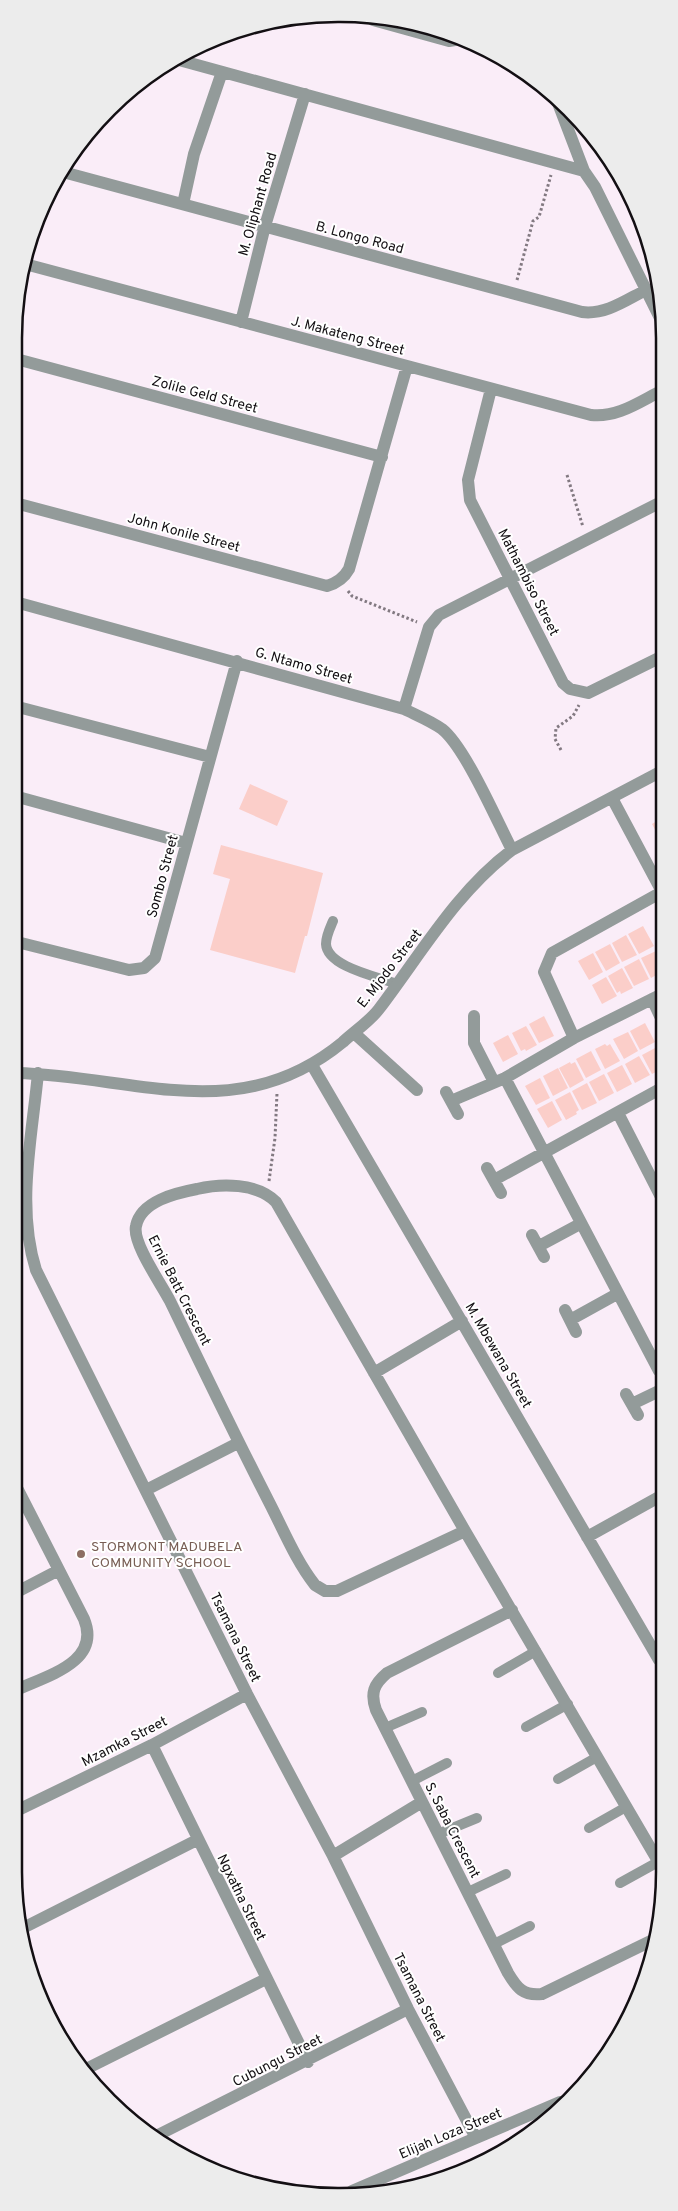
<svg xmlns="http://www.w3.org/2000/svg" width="678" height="2211" viewBox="0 0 678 2211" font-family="Overpass,sans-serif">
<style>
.building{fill:#fbcec9}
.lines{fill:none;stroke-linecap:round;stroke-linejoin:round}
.path{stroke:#827981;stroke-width:3;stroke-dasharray:2.5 2.5;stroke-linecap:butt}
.lane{stroke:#939b9a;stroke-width:10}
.street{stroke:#939b9a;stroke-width:12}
.education-dot{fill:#8d6e63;stroke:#fff;stroke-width:2}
.labels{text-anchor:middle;stroke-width:4;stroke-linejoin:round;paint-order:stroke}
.street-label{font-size:14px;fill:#130f13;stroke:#fff}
.education-label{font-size:14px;fill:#785e54;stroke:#fff;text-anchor:start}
.rim{fill:none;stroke:#130f13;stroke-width:2.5}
</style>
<rect width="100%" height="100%" fill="#faedf8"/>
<path class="building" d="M250 784 288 801 277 826 239 809Z
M660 819V839L652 824Z
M221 845 323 873 307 936H305L295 973 210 950 230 879 213 874Z
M643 926 654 946 639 954 628 934Z
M626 935 637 955 622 962 612 943Z
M610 944 620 963 606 971 595 952Z
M656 951 660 958V973L651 978 641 958Z
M593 953 603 972 589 980 578 961Z
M639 959 649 979 634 986 624 967Z
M622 968 633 988 621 994 620 991 617 993 608 976Z
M606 977 617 996 602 1004 592 985Z
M544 1016 554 1036 539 1043 529 1024Z
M645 1023 655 1042 640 1050 630 1031Z
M526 1026 537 1045 526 1051 525 1049 521 1051 512 1033Z
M628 1032 638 1051 624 1059 613 1039Z
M508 1035 518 1054 503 1062 493 1043Z
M605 1044 607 1046 610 1044 620 1061 605 1069 595 1049Z
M657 1047 660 1052V1070L652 1074 642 1055Z
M591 1051 601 1070 586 1078 576 1059Z
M639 1056 650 1075 635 1083 625 1064Z
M570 1062 571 1064 575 1062 584 1080 570 1088 559 1068Z
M622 1065 632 1084 617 1092 607 1073Z
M558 1068 568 1088 553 1096 543 1076Z
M604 1074 614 1093 599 1101 589 1082Z
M540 1078 550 1098 536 1105 525 1086Z
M587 1083 597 1103 582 1110 572 1091Z
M570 1092 579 1110 576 1112 577 1114 566 1120 555 1100Z
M552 1101 562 1120 548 1128 537 1109Z"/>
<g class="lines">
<path class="path" d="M517 280 533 221 539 217 551 175
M567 475 583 527
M348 591 352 596 417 622
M561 750 555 739 556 728 573 716 579 705
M269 1181 275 1138 277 1093"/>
<path class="lane" d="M333 921C330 928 326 936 326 944 327 967 379 977 397 984
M498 1673 536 1651
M526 1727 568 1704
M385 1728 422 1712
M558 1779 597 1757
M412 1781 447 1763
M589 1828 626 1807
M438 1834 477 1818
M620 1883 658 1862
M468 1892 506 1874
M494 1944 530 1926"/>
<path class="street" d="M373 20 449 41 455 40
M179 60 584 171
M558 103 584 171 595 187 661 320
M63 172 582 312C606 315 626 300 646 290
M183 204 194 154 222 72
M25 264 591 415C617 418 639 402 661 391
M241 322 265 226 305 94
M20 360 382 457
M491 389 468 480 470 500 563 683 570 689 588 693 661 657
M19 504 327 586C337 583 344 578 349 569L407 366
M19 603 404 709C416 715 431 721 442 729 465 747 497 821 512 850
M18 707 210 757
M404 709 429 627 439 615 661 502
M18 797 186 843
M612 798 660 888
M17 942 129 970 144 968 155 958 237 661
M652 999 660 1016
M474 1016V1043L494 1082
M354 1033 417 1090
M574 1038 544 972 552 953 660 893
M312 1065 659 1660
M17 1073C135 1076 239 1128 343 1042 355 1031 370 1021 379 1009 421 954 456 892 512 850L660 772
M38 1073C32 1138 16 1207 36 1270L247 1694 333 1856 408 2009 476 2138
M505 1078 659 1371
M446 1092 458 1114
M451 1101 505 1078 574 1038 660 995
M618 1113 660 1195
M487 1168 501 1193
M494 1180 660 1089
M532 1235 544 1257
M539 1246 580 1224
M565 1310 576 1332
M570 1320 617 1294
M374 1373 462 1321
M626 1394 638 1415
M632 1404 659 1391
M146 1490 238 1443
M465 1531 337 1591H325L315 1585C296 1561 283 1529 269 1502 235 1436 203 1369 170 1301 162 1285 132 1243 136 1226 141 1201 176 1193 197 1189 222 1183 257 1183 276 1202L465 1531 658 1861
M587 1537 659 1497
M15 1593 59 1570
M512 1610 387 1673C374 1684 370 1693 376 1710L508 1973C517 1988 523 1996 542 1994L657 1938
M14 1691C45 1676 102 1663 84 1619L15 1484
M152 1745 308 2062
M14 1812 152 1745 247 1694
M333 1856 422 1802
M25 1927 197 1840
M84 2070 266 1979
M158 2135 408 2009
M352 2191 560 2102"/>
</g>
<circle class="education-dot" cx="81" cy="1554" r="5"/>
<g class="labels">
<g class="street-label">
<text transform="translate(257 204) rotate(-74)" y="5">M. Oliphant Road</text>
<text transform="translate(360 237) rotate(15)" y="5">B. Longo Road</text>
<text transform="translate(348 335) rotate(15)" y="5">J. Makateng Street</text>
<text transform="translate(205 394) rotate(15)" y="5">Zolile Geld Street</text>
<text transform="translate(184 532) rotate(15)" y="5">John Konile Street</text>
<text transform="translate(529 582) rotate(63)" y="5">Mathambiso Street</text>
<text transform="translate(304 665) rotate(16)" y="5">G. Ntamo Street</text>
<text transform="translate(162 876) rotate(-75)" y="5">Sombo Street</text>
<text transform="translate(389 968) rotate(-52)" y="5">E. Mjodo Street</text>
<text transform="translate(180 1290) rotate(63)" y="5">Ernie Batt Crescent</text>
<text transform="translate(499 1355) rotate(60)" y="5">M. Mbewana Street</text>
<text transform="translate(236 1637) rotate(64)" y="5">Tsamana Street</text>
<text transform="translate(124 1741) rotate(-27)" y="5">Mzamka Street</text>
<text transform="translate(453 1830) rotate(63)" y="5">S. Saba Crescent</text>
<text transform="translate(242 1897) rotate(64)" y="5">Ngxatha Street</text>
<text transform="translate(420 1997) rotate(63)" y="5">Tsamana Street</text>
<text transform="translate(277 2060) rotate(-27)" y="5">Cubungu Street</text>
<text transform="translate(450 2133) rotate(-23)" y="5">Elijah Loza Street</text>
</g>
<g class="education-label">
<text x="91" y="1551">STORMONT MADUBELA<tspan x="91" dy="16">COMMUNITY SCHOOL</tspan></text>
</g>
</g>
<path d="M0 0H678V2211H0ZM338 22H340A316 316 0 0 1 656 338V1872A316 316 0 0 1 340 2188H338A316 316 0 0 1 22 1872V338A316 316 0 0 1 338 22Z" fill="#ececec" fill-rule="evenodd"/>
<path class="rim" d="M338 22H340A316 316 0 0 1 656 338V1872A316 316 0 0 1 340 2188H338A316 316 0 0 1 22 1872V338A316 316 0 0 1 338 22Z"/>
</svg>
